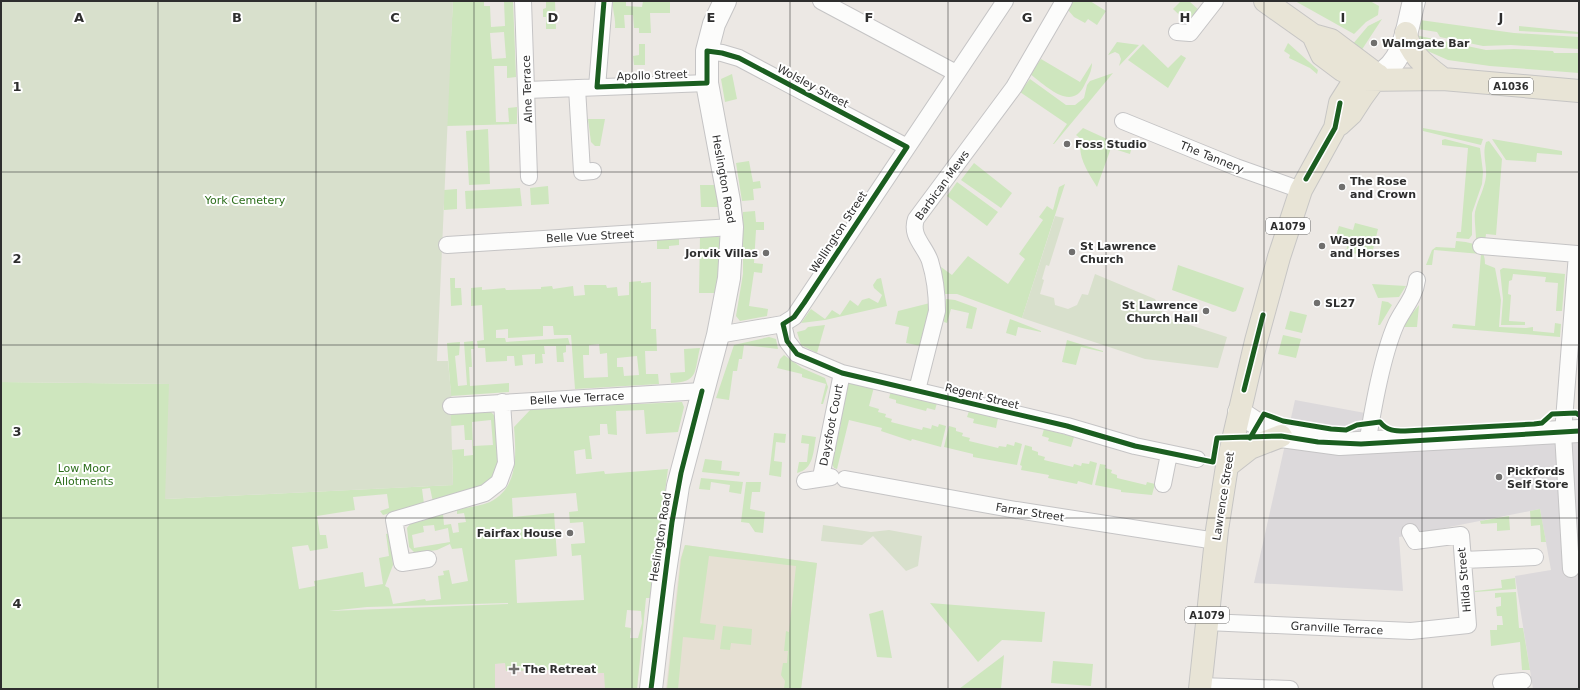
<svg xmlns="http://www.w3.org/2000/svg" width="1580" height="690" viewBox="0 0 1580 690" font-family="'DejaVu Sans',sans-serif">
<style>
.industrial{fill:#dcd9db}
.education{fill:#e6e0d3}
.medical{fill:#e9dcdb}
.green{fill:#cee6be;fill-rule:evenodd}
.cemetery{fill:#d8e0cc}
.lines{fill:none;stroke-linecap:round;stroke-linejoin:round}
.street-casing{stroke:#c5c4c5;stroke-width:18}
.secondary-casing{stroke:#c5c4c5;stroke-width:24}
.primary-casing{stroke:#c6c5c4;stroke-width:24}
.street{stroke:#fcfcfb;stroke-width:16}
.secondary{stroke:#fcfcfb;stroke-width:22}
.primary{stroke:#e8e4d6;stroke-width:22}
.cycleway-casing{stroke:#fff;stroke-width:8}
.cycleway{stroke:#1b5e20;stroke-width:5}
.grid{fill:none;stroke:#2e2e2e;stroke-width:1;stroke-opacity:0.55}
.poi-dot{fill:#706f6e;stroke:#fff;stroke-width:1.5}
.labels{text-anchor:middle;stroke-width:4;stroke-linejoin:round;paint-order:stroke}
.shield{fill:#fff;stroke:#6d6d6d;stroke-width:1}
.shield-label{font-size:10px;font-weight:bold;fill:#2e2e2e}
.poi-label{font-size:11px;font-weight:bold;fill:#2e2e2e;stroke:#fff;text-anchor:start}
.street-label{font-size:11px;fill:#2e2e2e;stroke:#fff}
.park-label{font-size:11px;fill:#2c6e1b;stroke:#fff}
.grid-label{font-size:13px;text-anchor:middle;font-weight:bold;fill:#2e2e2e;stroke:#fff;stroke-width:4;stroke-linejoin:round;paint-order:stroke}
</style>
<rect width="100%" height="100%" fill="#ece8e4"/>
<path class="industrial" d="M1295 400 1365 413 1355 455 1579 439V689H1533L1515 576 1551 570 1540 509 1399 537 1403 591 1254 583Z"/>
<path class="education" d="M685 545 817 563 801 689H666L680 560Z"/>
<path class="medical" d="M641 649 637 689H335V672L506 663Z"/>
<path class="green" d="M453 1H484V6H490L491 27 505 26 504 1H513L516 77 507 78V66H494L496 122H509L508 108 517 107V124L446 126ZM504 32 506 58 492 59 490 33Z
M546 1H555L556 29H546V17H543V9L546 8Z
M613 1H626V6L642 7 643 1H670V13H650L651 33H639V28H634L633 15H624L625 28H615C616 17 612 11 613 1Z
M1070 1H1090L1106 11 1097 25 1088 19 1085 23 1074 17 1068 10Z
M1181 1H1189L1201 12 1190 25 1173 9Z
M1295 1H1370L1379 6 1378 15 1366 22 1354 34Z
M1382 19 1361 51 1352 45 1368 26Z
M1420 20 1514 33 1579 37V49L1511 45 1483 46 1440 37 1437 32 1418 29Z
M1519 26 1579 32V34L1519 31Z
M1415 35 1486 50 1514 49 1553 51 1554 53H1579V73L1490 66 1448 60 1423 49Z
M1117 42 1139 45 1119 66 1121 59 1119 54 1115 52 1108 55Z
M1288 43 1318 70 1317 74 1310 68 1289 58 1290 55 1284 51Z
M639 44H645V65H634L633 56 639 55Z
M1143 44 1168 68 1181 55 1186 58 1168 88 1128 60Z
M1041 59 1080 82 1092 63C1092 71 1088 78 1084 86 1071 112 1045 85 1030 74Z
M1113 73 1054 144H1053L1067 124 1020 92 1030 79 1066 105H1075L1084 98 1087 85 1090 81Z
M732 74 737 99 725 102 721 79Z
M588 119H605L600 146H595L591 142Z
M1083 128 1131 150 1130 154 1111 148 1097 187C1088 172 1077 157 1081 139L1076 135Z
M1423 128 1483 139 1481 145 1423 131Z
M488 129 490 184 469 185 466 131Z
M1445 139 1480 148 1483 172 1482 184 1472 213V235L1469 239 1456 238 1457 232H1461L1468 148 1442 145V140Z
M1492 139 1562 151V155L1537 153 1536 162 1506 160Z
M1489 141 1502 159 1496 235 1486 234 1485 241 1476 240C1476 231 1474 220 1475 212 1478 199 1485 188 1486 176 1487 164 1482 155 1486 142Z
M749 161 753 182 760 181 761 188 753 189 754 200 742 201 736 163Z
M974 163 1012 193 1001 208 961 180Z
M957 182 998 212 987 226 947 196Z
M1065 184 1022 318 957 294H945L941 267 952 275 968 256 1008 284 1025 259 1019 254 1043 220 1039 217 1047 206 1053 210 1059 187Z
M700 185H715L718 207H701Z
M548 186 549 204 531 205 530 188Z
M520 188 522 206 466 209 465 191Z
M457 189V209L444 210V190Z
M755 211 756 222H764V230H756L754 263 763 264 762 273 754 272 749 306 768 309 767 316 740 321 736 316 743 274V212Z
M1355 223 1378 229 1371 258 1346 251 1348 243 1335 239 1339 226 1353 230Z
M700 236H718L721 239 720 260 716 293H699Z
M679 237V245L669 246V249H657V239Z
M1456 241C1472 242 1485 245 1485 264L1495 268 1501 300 1499 327 1526 328 1533 327V331L1554 333 1555 323 1561 324 1560 337 1452 328 1453 324 1475 326 1481 254 1434 250 1432 265H1426L1432 250 1436 247 1455 248Z
M1178 265 1244 288 1236 311 1233 312 1172 290Z
M1503 268 1565 274 1562 311H1556L1558 283 1545 282 1546 277 1513 274 1512 280 1509 281 1508 294 1511 295 1509 321 1525 322V325H1501L1503 299 1500 270Z
M450 278H455V288H461L462 305 451 306Z
M881 278 887 306 825 320 801 323 811 309 825 319 832 310 840 315 850 300 858 306 862 300 869 298 878 303 882 295 874 288 873 285 877 279Z
M641 281V283L651 282V329H656L657 351H645L646 374H658L659 384 575 389 571 335H554L553 326H543V336L508 338V329L496 330V338H505L506 342 568 338 570 345H566V352L563 353 564 362H557L556 346H544L545 354H542L543 363 535 364V354L522 355 523 365 515 366 514 356H507V361L486 362 485 348H478L477 341 484 340 482 305 471 306V288L482 287V290L505 288 506 290 541 289V287L552 286 553 289 573 286 574 296 585 295 584 285H606L607 288 617 287 618 296 629 295V282ZM599 344 600 354 607 353 608 377 584 378 583 355H589V345ZM637 356 639 375 624 376 623 367H617V358Z
M1372 284 1406 286 1399 297 1378 298Z
M946 299 955 300 977 308 972 329 966 328 969 313 951 309 947 323 944 322Z
M1382 301 1388 302 1392 305 1380 325H1378Z
M930 303V311L921 346 906 343 909 327 895 324 898 311Z
M1419 305 1417 327H1401Z
M1290 311 1307 315 1302 333 1285 329Z
M1010 319 1041 331V332L1018 327 1016 336 1006 333Z
M825 325 817 353 801 345 797 332 805 330 808 327Z
M1283 335 1301 339 1296 358 1278 354Z
M769 337 776 339 778 349 744 345 742 359H739L737 371H733L729 400 716 398 734 345Z
M1067 340 1103 351V352L1081 347 1076 365 1062 362Z
M473 341 474 349H471L472 367H469L470 386 509 383V392L451 396 447 343 460 342 459 355 455 356 458 386 467 385 464 342Z
M700 348C694 372 699 382 671 383L670 373 685 372 684 349Z
M784 355 802 368 825 378 828 387 823 404H821L826 384 802 377V374L777 368 780 359Z
M1 382 170 384 166 499 453 485 452 450 464 449V456L473 455 472 440H465L464 425 451 426V414L490 411 496 417 500 459 491 483 433 502 430 488 422 489 424 504 383 515 380 511 389 508 387 494 353 497 355 510 317 516 320 535H326L328 548 310 551 308 545 292 547 299 589 315 586 314 581 363 572 365 587 383 584 379 558 389 556 386 534 391 533 393 565 385 586 389 588 393 604 425 599 426 601 441 599 438 576 444 575 443 571 449 570 452 584 468 581 462 548 452 549 450 544 437 550 415 553 409 547 407 528 411 523 443 514 444 525 451 524 453 533 459 532 458 523 466 522 464 513 457 514V510C467 507 481 506 490 502 519 488 516 453 514 427L531 409 682 402 684 407 678 432 646 434 644 410 616 411 617 435 608 434 607 424H600V435L589 436 592 459H586L585 449 574 451 576 474 604 471 605 474 668 469 651 598H646L637 689H605L604 673H590L589 666 554 667V670L506 671 505 663 495 664V689H1ZM491 420 493 445 473 446 472 422ZM576 493 578 511 569 512 570 523 583 522 585 543 571 544 572 556 581 555 584 600 517 603 515 560 557 556 554 513 513 517 512 498ZM434 525 435 531 448 528 450 542 414 548 412 535 424 532 423 526ZM508 603V604L329 611 367 607ZM627 610 641 611 642 623 638 638H630L631 628 625 627Z
M850 383 874 387 869 406 879 409 878 412 886 414 885 417 892 419 891 422 922 430 923 427 931 429 932 425 938 427 939 424 946 426 941 447 912 439 911 441 881 431 882 428 849 420 837 469 834 468 832 464 841 423 838 422 846 385Z
M891 391 937 403 935 410 927 408 926 411 896 403V400L889 398Z
M969 411 998 418 996 428 973 423 974 419 967 417Z
M949 426 956 428V431L963 433 962 436 970 438 969 441 998 448 999 446 1006 447 1007 444 1014 446 1015 442 1022 444 1017 465 973 457V454L944 447Z
M1044 429 1074 437 1071 447 1048 441 1049 438 1042 436Z
M774 433 786 434 785 443 776 442 774 461 782 462 781 477 769 475Z
M802 435 816 437C813 452 814 469 797 473L799 462H807L809 444 801 443Z
M1025 445 1032 447V450L1038 452V455L1045 457 1044 460 1073 467 1074 464 1081 466 1082 463 1089 464 1090 461 1097 463 1092 485 1078 481 1077 484 1048 478 1049 475 1021 470 1022 466 1020 465Z
M705 459 722 461 721 470 740 472 739 476 702 472Z
M1100 464 1106 465 1105 468 1112 470 1111 473 1117 475V478L1146 485 1147 482 1155 484 1152 495 1121 492V490L1095 485Z
M701 478 743 482 741 494 729 492 730 485 711 482 710 490 699 489Z
M746 482H761L760 492H752L750 509 765 512 763 533 755 532 749 523 741 522Z
M1540 509 1546 542H1541L1540 525 1531 526 1530 511Z
M1509 516 1510 530 1497 531V523L1481 524 1480 521Z
M685 545 817 563 801 689H784L785 681 781 675 783 663H787L788 651H784L786 631 789 632 796 566 709 556 700 623 716 625 714 640 683 637 678 689H667L681 559Z
M1515 578 1516 589 1475 592V591L1502 588 1501 580Z
M1516 592 1519 628H1523L1530 670H1522L1520 642 1491 646 1490 630H1497V625H1503L1502 616H1497L1496 607 1501 606V597L1495 598V593Z
M930 603 1045 612 1042 642 1002 640 978 662Z
M883 610 892 658 877 657 869 614Z
M723 626 752 629 751 645 731 643 730 650 720 649Z
M1004 655 1001 689H959Z
M1053 661 1093 664 1091 686 1051 683Z"/>
<path class="cemetery" d="M1 1H453L437 361H448L453 414 451 415 453 485 165 499 169 384 1 382Z
M1055 216 1064 218 1049 266 1046 265 1042 279 1044 280 1040 294 1054 298 1055 305 1068 309 1077 305 1082 294 1088 295 1095 274 1155 299 1165 317 1227 337 1218 368 1145 359 1022 318Z
M823 525 871 532 889 530 922 536 918 566 906 571 873 536 862 545 821 541Z"/>
<g class="lines">
<defs>
<path id="street" d="M523 1 529 177
M821 1 956 73
M1177 32 1190 33 1215 1
M707 51 722 53 739 58 907 147
M597 87 604 1
M577 88 582 172 593 171
M527 90 707 83
M1123 121 1236 167 1301 190
M447 245 732 227
M1481 246 1577 254 1563 433 1571 569
M783 324 787 341 797 354 842 373 1067 426 1135 446 1197 459
M718 335 783 324 794 317 1005 1
M917 390 937 311C937 294 935 277 930 261 925 246 910 236 916 219L1014 87 1064 1
M451 406 702 391
M1367 444C1373 409 1382 356 1396 324 1403 309 1415 297 1417 280
M821 477 842 373
M845 479 1016 510 1216 541
M805 481 831 477
M1163 484 1169 454
M428 559 402 563 394 520 485 493 499 482 506 463 502 402
M1463 560 1535 557
M1207 622 1411 631 1468 625 1461 535 1415 541 1410 532
M1501 683 1523 681
M1200 686 1290 689"/>
<path id="secondary" d="M1378 75C1405 62 1407 27 1414 1
M1239 412 1268 431 1281 436 1340 444 1579 431
M651 689 663 585 678 486 718 335 729 278 732 227 729 201 707 83V51L714 24 725 1"/>
<path id="primary" d="M1265 1 1313 35 1331 40 1375 73
M1406 33C1409 54 1426 66 1443 79
M1313 35 1322 55 1342 70 1363 80 1443 79 1579 91
M1339 125 1351 114 1362 97 1378 75
M1227 466 1250 448 1281 436
M1200 689 1217 530 1227 466 1256 341 1279 257 1301 190 1335 128 1340 103 1364 65"/>
</defs>
<use href="#street" class="street-casing"/>
<use href="#secondary" class="secondary-casing"/>
<use href="#primary" class="primary-casing"/>
<use href="#street" class="street"/>
<use href="#secondary" class="secondary"/>
<use href="#primary" class="primary"/>
<defs>
<path id="cycleway" d="M604 1 597 87 707 83V51L722 53 739 58 907 147 804 303 794 317 783 324 787 341 797 354 842 373 1067 426 1135 446 1213 462 1217 438 1281 436 1318 442 1361 444 1579 431
M1306 179 1335 128 1340 103
M1244 390 1263 315
M1250 438 1264 414 1283 421 1331 429 1346 430 1357 425 1380 422C1387 431 1395 431 1405 431L1534 424 1542 423 1552 414 1576 413 1579 415
M651 689 672 522 681 473 702 391"/>
</defs>
<use href="#cycleway" class="cycleway-casing"/>
<use href="#cycleway" class="cycleway"/>
</g>
<path class="grid" d="M158 1V689M316 1V689M474 1V689M632 1V689M790 1V689M948 1V689M1106 1V689M1264 1V689M1422 1V689M1 172H1579M1 345H1579M1 518H1579"/>
<g class="poi-dot">
<circle cx="1374" cy="43" r="4"/>
<circle cx="1067" cy="144" r="4"/>
<circle cx="1342" cy="187" r="4"/>
<circle cx="1322" cy="246" r="4"/>
<circle cx="1072" cy="252" r="4"/>
<circle cx="766" cy="253" r="4"/>
<circle cx="1317" cy="303" r="4"/>
<circle cx="1206" cy="311" r="4"/>
<circle cx="1499" cy="477" r="4"/>
<circle cx="570" cy="533" r="4"/>
<path d="M512 663h4v4h4v4h-4v4h-4v-4h-4v-4h4z"/>
</g>
<g class="labels">
<g class="shield">
<rect x="1489" y="78" width="44" height="16" rx="3"/>
<rect x="1266" y="218" width="44" height="16" rx="3"/>
<rect x="1185" y="607" width="44" height="16" rx="3"/>
</g>
<g class="shield-label">
<text x="1511" y="90">A1036</text>
<text x="1288" y="230">A1079</text>
<text x="1207" y="619">A1079</text>
</g>
<g class="poi-label">
<text x="1382" y="47">Walmgate Bar</text>
<text x="1075" y="148">Foss Studio</text>
<text x="1350" y="185">The Rose<tspan x="1350" dy="13">and Crown</tspan></text>
<text x="1330" y="244">Waggon<tspan x="1330" dy="13">and Horses</tspan></text>
<text x="1080" y="250">St Lawrence<tspan x="1080" dy="13">Church</tspan></text>
<text x="758" y="257" text-anchor="end">Jorvik Villas</text>
<text x="1325" y="307">SL27</text>
<text x="1198" y="309" text-anchor="end">St Lawrence<tspan x="1198" dy="13">Church Hall</tspan></text>
<text x="1507" y="475">Pickfords<tspan x="1507" dy="13">Self Store</tspan></text>
<text x="562" y="537" text-anchor="end">Fairfax House</text>
<text x="523" y="673">The Retreat</text>
</g>
<g class="street-label">
<text transform="translate(652 75) rotate(-2)" y="4">Apollo Street</text>
<text transform="translate(813 86) rotate(28)" y="4">Wolsley Street</text>
<text transform="translate(527 89) rotate(-92)" y="4">Alne Terrace</text>
<text transform="translate(1212 157) rotate(22)" y="4">The Tannery</text>
<text transform="translate(724 179) rotate(80)" y="4">Heslington Road</text>
<text transform="translate(942 185) rotate(-54)" y="4">Barbican Mews</text>
<text transform="translate(838 232) rotate(-57)" y="4">Wellington Street</text>
<text transform="translate(590 236) rotate(-3)" y="4">Belle Vue Street</text>
<text transform="translate(982 396) rotate(14)" y="4">Regent Street</text>
<text transform="translate(577 398) rotate(-3)" y="4">Belle Vue Terrace</text>
<text transform="translate(831 425) rotate(-79)" y="4">Daysfoot Court</text>
<text transform="translate(1223 496) rotate(-81)" y="4">Lawrence Street</text>
<text transform="translate(1030 512) rotate(9)" y="4">Farrar Street</text>
<text transform="translate(660 537) rotate(-81)" y="4">Heslington Road</text>
<text transform="translate(1464 580) rotate(-95)" y="4">Hilda Street</text>
<text transform="translate(1337 628) rotate(3)" y="4">Granville Terrace</text>
</g>
<g class="park-label">
<text x="245" y="204">York Cemetery</text>
<text x="84" y="472">Low Moor<tspan x="84" dy="13">Allotments</tspan></text>
</g>
</g>
<g class="grid-label">
<text x="79" y="22">A</text>
<text x="237" y="22">B</text>
<text x="395" y="22">C</text>
<text x="553" y="22">D</text>
<text x="711" y="22">E</text>
<text x="869" y="22">F</text>
<text x="1027" y="22">G</text>
<text x="1185" y="22">H</text>
<text x="1343" y="22">I</text>
<text x="1501" y="22">J</text>
<text x="17" y="91">1</text>
<text x="17" y="263">2</text>
<text x="17" y="436">3</text>
<text x="17" y="608">4</text>
</g>
<rect width="1580" height="690" fill="none" stroke="#2e2e2e" stroke-width="4"/>
</svg>
